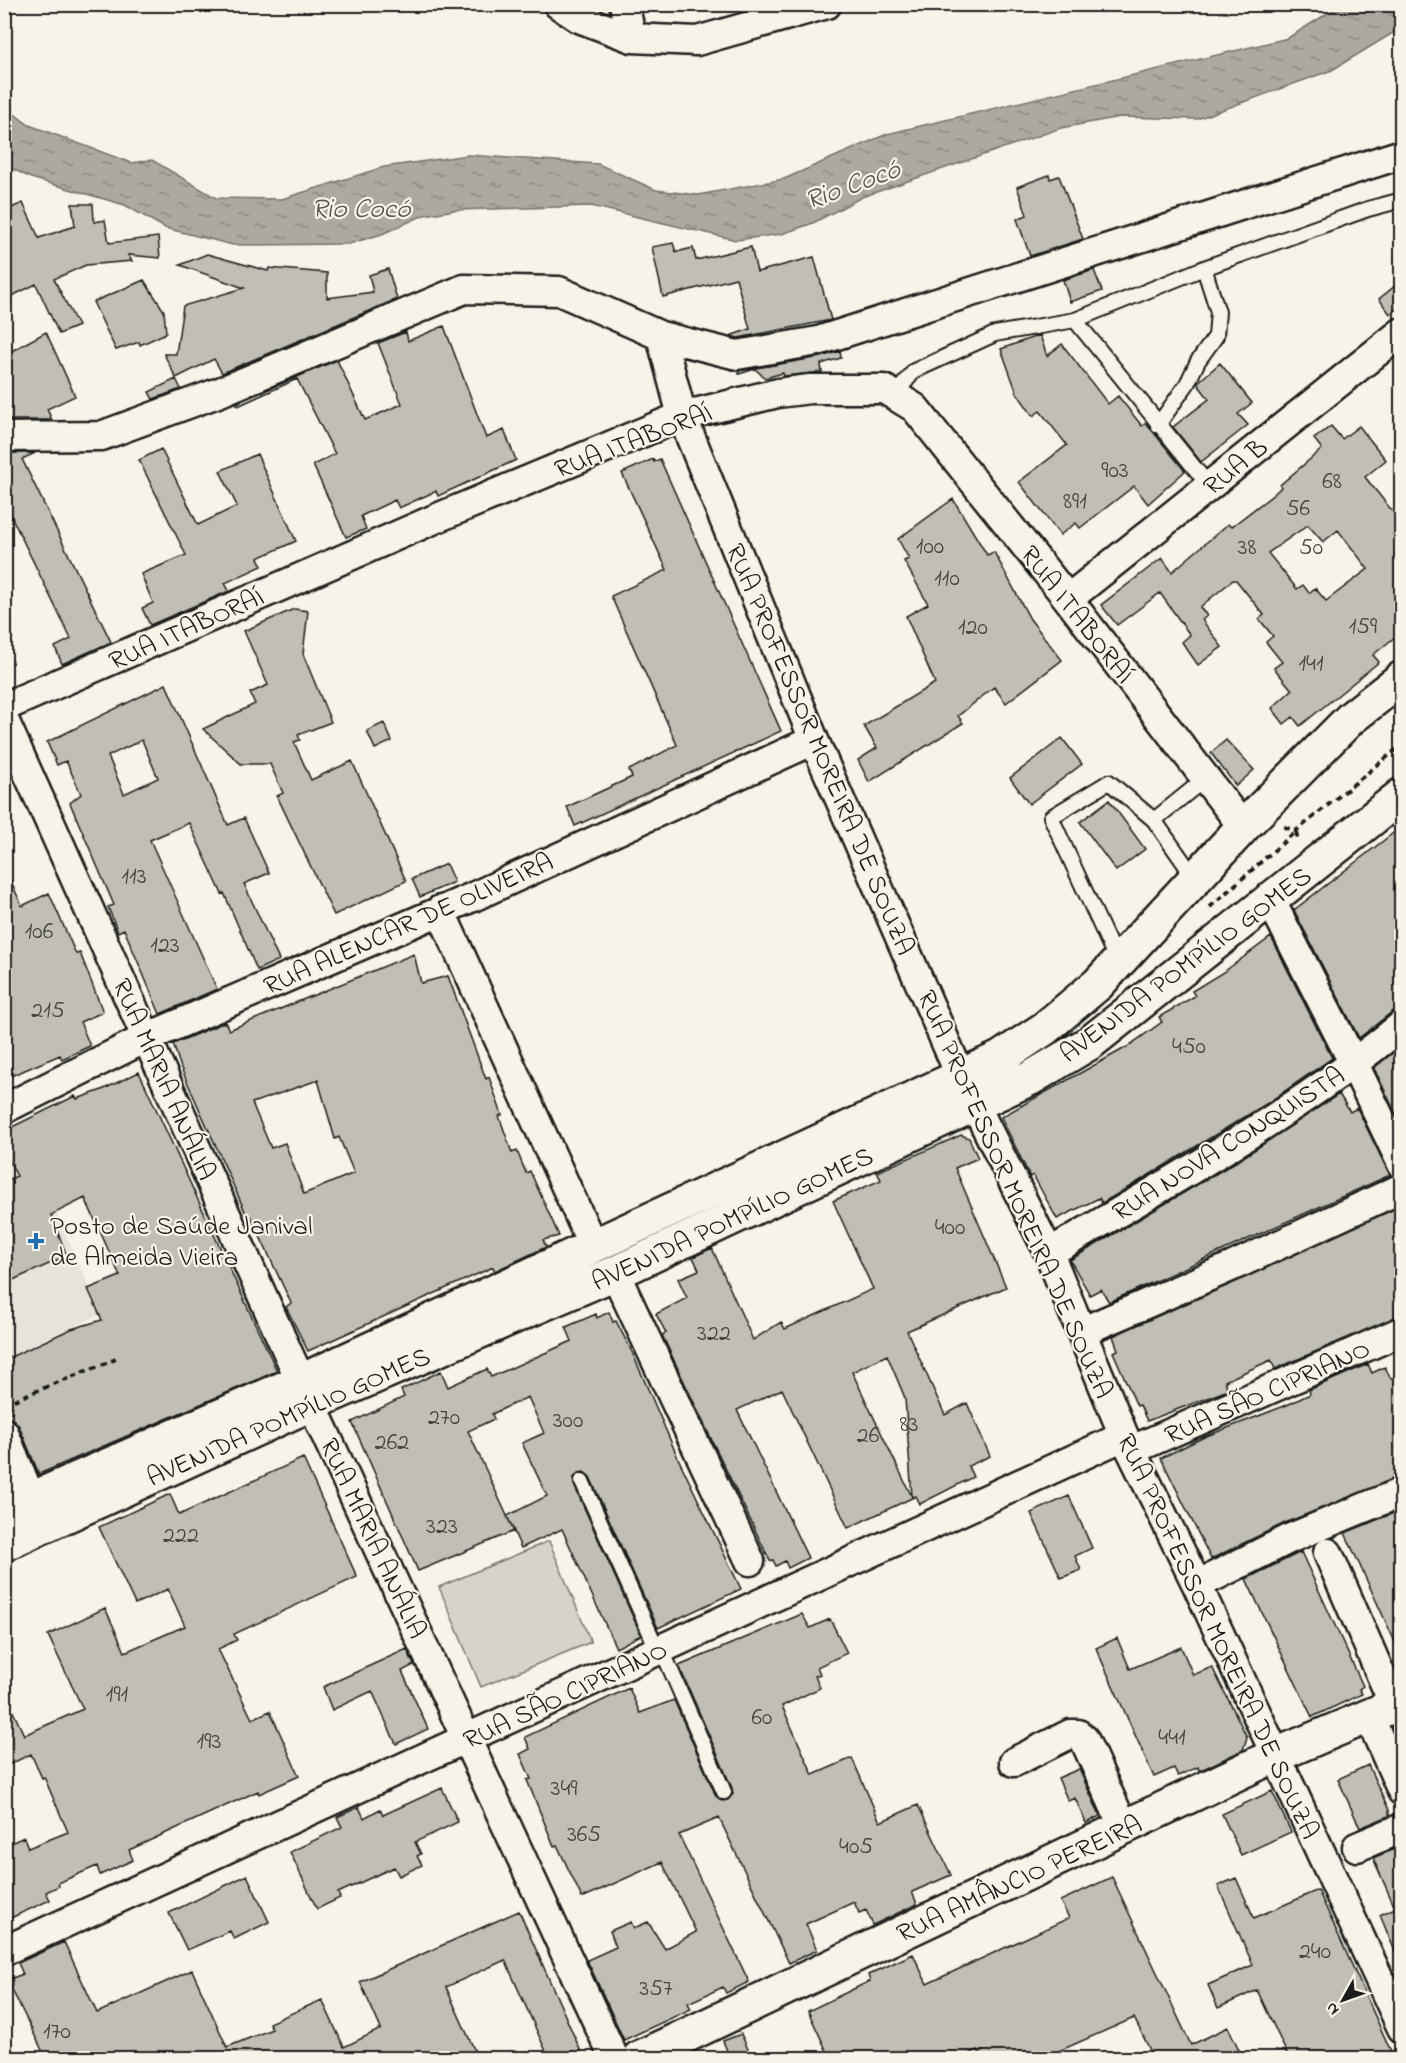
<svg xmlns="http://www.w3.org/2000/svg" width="1406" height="2063" viewBox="0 0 1406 2063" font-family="'Indie Flower',sans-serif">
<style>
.built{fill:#e6e3d9}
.garden{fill:#d7d3cb;stroke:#7a7874;stroke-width:1.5}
.water{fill:url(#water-ripples);stroke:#72716c;stroke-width:1.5}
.building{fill:#c0beb5;stroke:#1c1c1c;stroke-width:1.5;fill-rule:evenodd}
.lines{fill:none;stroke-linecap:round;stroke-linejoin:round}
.lane-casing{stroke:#1c1c1c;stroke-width:18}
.street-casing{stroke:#1c1c1c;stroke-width:33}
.secondary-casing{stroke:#1c1c1c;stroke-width:38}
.path{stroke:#1c1c1c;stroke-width:4;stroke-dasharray:6 4.5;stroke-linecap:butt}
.lane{stroke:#f7f3e8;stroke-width:14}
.street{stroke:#f7f3e8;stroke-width:28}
.secondary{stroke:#f7f3e8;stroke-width:33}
.poi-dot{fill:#1f6fb2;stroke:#f7f3e8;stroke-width:2}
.labels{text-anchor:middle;stroke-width:4.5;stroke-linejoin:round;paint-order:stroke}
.number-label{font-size:24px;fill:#454442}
.street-label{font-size:27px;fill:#1c1c1c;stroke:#f7f3e8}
.poi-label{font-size:27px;fill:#1c1c1c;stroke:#f7f3e8;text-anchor:start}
.water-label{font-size:28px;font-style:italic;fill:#565452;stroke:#f7f3e8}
</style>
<defs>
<pattern id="water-ripples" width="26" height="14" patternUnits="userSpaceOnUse" patternTransform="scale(1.5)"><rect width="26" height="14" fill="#aca9a2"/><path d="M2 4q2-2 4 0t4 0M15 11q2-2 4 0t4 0" fill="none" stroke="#8b8983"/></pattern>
</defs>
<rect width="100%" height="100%" fill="#f7f3e8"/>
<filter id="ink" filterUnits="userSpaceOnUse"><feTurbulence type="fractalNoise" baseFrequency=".0167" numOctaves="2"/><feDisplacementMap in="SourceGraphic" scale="12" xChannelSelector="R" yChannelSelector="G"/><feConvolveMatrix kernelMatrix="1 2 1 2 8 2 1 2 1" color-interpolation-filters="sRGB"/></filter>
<g filter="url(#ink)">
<path class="built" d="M4 1144 36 1167 101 1314 5 1358Z"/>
<path class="garden" d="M549 1541 591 1642 481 1687 439 1587Z"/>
<path class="water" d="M1341 5H1401V28L1332 70 1197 119 1120 117 1061 128 862 197 813 223 782 234 736 240 591 206 455 210 424 215 382 234 349 244 233 245 165 228 125 205 31 178 5 165V107L29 125 131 163 152 160 216 198 282 199 384 167 468 155 598 164 656 190 698 195 784 179 887 134 1288 38Z"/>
<path class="building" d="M1049 175 1050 179 1059 176 1083 239 1030 256 1017 219 1027 215 1017 187Z
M23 203 39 238 75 226 72 204H93L94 222 105 220 109 243 158 237 160 258 128 255 132 261 86 265 54 279 78 326 59 334 36 284 4 300V211Z
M673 243 676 252 693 248 696 260 751 247 757 272 814 257 831 320 738 338 730 336 750 329 736 278 663 297 652 247Z
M207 254 268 271 269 268 327 273V298L373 292 369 275 388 269 397 299 222 373 214 359 176 378 164 354H176L183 306 244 288 180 265Z
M1094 270 1102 291 1070 302 1063 280Z
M144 280 164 311 166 333 140 345 139 342 116 350 93 302Z
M1401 281V306L1390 314 1379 299Z
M444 326 486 438 504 430 516 460 438 496 436 491 399 508 395 500 361 516 366 529 346 537 313 465 335 454 297 379 238 406 236 403 337 360 365 420 402 404 378 343 406 332 408 341Z
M46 332 75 396 47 409 52 420H4V355Z
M1040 335 1047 356 1062 344 1108 404 1118 396 1142 426 1146 423 1185 471 1148 504 1134 486 1080 528 1076 523 1060 535 1019 482 1067 445 1040 411 1033 416 1017 393 1001 349Z
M840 351 841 358 821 364 822 372 784 376 783 373 765 378 755 369 739 374 738 371 821 357Z
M1220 363 1252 403 1238 414 1248 425 1201 462 1173 427 1209 399 1197 383Z
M176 379 181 389 153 399 149 392Z
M1331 426 1342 439 1359 426 1386 460 1365 477 1401 522V632L1373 655 1379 662 1300 726 1293 717 1284 724 1272 708 1292 690 1274 668 1282 662 1266 642 1273 636 1259 619 1264 615 1236 580H1233L1200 607 1207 616 1202 620 1222 647 1198 665 1182 642 1190 635 1160 593 1117 625 1101 605 1162 558 1172 572 1228 524 1231 527 1274 494 1281 487 1280 485 1322 449 1314 439ZM1308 525 1323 542 1338 530 1368 569 1326 601 1315 588 1309 593 1303 585 1297 589 1268 553Z
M161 449 198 525 237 506 220 471 257 454 296 541 258 558 262 566 225 583 229 591 150 625 142 608 153 603 141 574 186 555 139 460Z
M4 453H35L22 459 111 642 62 664 55 647 71 639 11 516 4 519Z
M653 459 654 462 660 459 781 731 575 826 567 807 632 777 629 770 677 745 611 596 667 570 622 473Z
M953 499 987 555 994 552 1030 619 1062 660 1006 703 994 687 958 716 963 723 869 782 858 760 877 748 864 726 935 683 906 616 928 604 904 561 909 559 898 539Z
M294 609 308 611 303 654 331 722 298 735 300 740 294 742 311 780 352 761 406 881 334 915 277 796 283 793 270 764H241L203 729 255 704 250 693 268 685 244 631Z
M166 684 228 825 244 818 269 873 244 884 279 960 257 970 224 893 222 894 189 823 150 840 217 989 160 1014 124 929 118 932 108 907 114 905 70 803 81 794 66 761 57 765 47 742ZM142 740 158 778 124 794 108 756Z
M384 723 392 741 375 749 367 731Z
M1062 738 1082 764 1029 804 1010 778Z
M1226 740 1254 770 1236 786 1211 753Z
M1109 800 1145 849 1116 871 1080 822Z
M1401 827V1009L1392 1012 1359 1038 1294 910Z
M446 864 454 882 420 897 412 879Z
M4 866 22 906 49 893 76 954 80 953 103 1012 80 1022 90 1046 62 1059 60 1055 11 1076 4 1059Z
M1271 937 1332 1058 1266 1104 1131 1186 1102 1203 1099 1198 1057 1219 1033 1175 1030 1177 1001 1117 1127 1047 1162 1022 1159 1017 1195 996 1192 991 1225 971Z
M414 954 421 983 448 976 486 1079 489 1077 502 1115 499 1116 512 1153 517 1151 526 1173 530 1171 559 1236 543 1240 546 1247 495 1271 493 1267 308 1351 286 1307 291 1303 251 1217 248 1218 181 1068 173 1044 225 1022 229 1030ZM318 1080 335 1139 339 1137 354 1173 304 1194 285 1143 271 1148 252 1103Z
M1401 1046V1125L1374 1068Z
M139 1072 277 1371 39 1474 19 1426 14 1420 4 1417V1413L12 1412 4 1394V1360L71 1329 102 1320 88 1289 120 1276 85 1198 51 1215 67 1256 4 1284V1181L17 1176 4 1151V1131L75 1096 77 1099 102 1090Z
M1339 1094 1350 1112 1357 1108 1390 1175 1109 1302 1101 1289 1090 1295 1070 1260 1239 1160Z
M961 1135 969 1138 978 1158 955 1168 1006 1287 907 1331 945 1415 967 1403 990 1456 968 1466 973 1477 920 1504 916 1496 848 1528 782 1389 737 1410 808 1558 788 1568 785 1561 776 1566 773 1560 770 1561 706 1428 662 1335 666 1333 656 1314 687 1298 678 1279 699 1270 693 1257 712 1248 753 1340 781 1322 785 1329 873 1289 833 1201 881 1180 877 1172ZM887 1355 905 1398 912 1497 852 1372Z
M1401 1206V1315L1275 1369 1271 1360 1225 1381 1228 1390 1147 1421 1140 1405 1137 1406 1113 1352 1118 1350 1113 1336Z
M609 1312 613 1322 616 1321 632 1352 678 1458 741 1589 658 1628 590 1477 584 1472 578 1473 573 1479 574 1485 641 1635 616 1648 562 1529 521 1548 507 1516 547 1496 522 1443 544 1433 528 1397 492 1414 494 1419 468 1431 514 1531 418 1571 352 1422 404 1397 401 1390 441 1371 448 1387 487 1369 491 1377 572 1341 566 1327 596 1314 597 1318Z
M1368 1364 1372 1373 1385 1367 1391 1379 1401 1374V1476L1285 1523 1211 1559 1161 1458 1204 1437 1287 1405 1310 1394 1309 1390Z
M303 1458 357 1577 234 1634 237 1640 218 1649 252 1719 270 1711 299 1776 259 1794 258 1791 129 1850 133 1860 100 1875 97 1866 58 1883 59 1886 46 1892 50 1900 4 1921V1846L24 1837 28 1848 68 1832 44 1777 42 1778 31 1754 4 1767V1692L24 1735 83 1709 48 1635 105 1608 125 1652 185 1626 168 1589 135 1604 99 1527 170 1494 179 1515Z
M1069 1496 1092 1548 1075 1556 1081 1570 1061 1578 1031 1513Z
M1401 1510V1655L1345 1533Z
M1301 1552 1363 1686 1359 1689 1362 1694 1312 1717 1246 1579Z
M802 1614 810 1628 830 1619 847 1653 817 1667 820 1674 815 1676 820 1688 782 1706 813 1775 852 1758 880 1822 918 1805 951 1875 912 1892 917 1904 873 1925 866 1910 859 1913 854 1902 806 1924 817 1950 789 1963 719 1818 679 1835 749 1982 726 1993 723 1987 688 2003 691 2009 624 2040 587 1960 616 1947 610 1931 631 1922 634 1928 648 1922 665 1949 696 1932 662 1862 582 1898 557 1845 554 1846 527 1780 531 1779 520 1754 530 1749 525 1737 629 1688 640 1713 674 1700 716 1796 722 1801 728 1800 733 1794 732 1788 679 1666Z
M1117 1638 1130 1669 1181 1647 1193 1675 1212 1667 1247 1737 1243 1750 1199 1771 1198 1767 1178 1776 1174 1768 1154 1777 1096 1648Z
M407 1649 414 1665 402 1671 428 1729 396 1744 372 1691 332 1710 323 1687Z
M1368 1765 1389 1810V1816L1360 1828 1338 1779Z
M1079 1769 1100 1816 1086 1823 1075 1798 1068 1801 1058 1778Z
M442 1788 458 1822 415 1842 421 1854 417 1856 422 1865 399 1876 394 1867 338 1893 340 1898 317 1909 290 1852 342 1827 337 1817 359 1807 364 1818 380 1809 383 1815Z
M1272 1791 1291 1832 1241 1855 1222 1814Z
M1394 1849 1396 1856 1401 1854V1966L1380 1915 1395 1908 1373 1858Z
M247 1875 269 1922 234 1939 230 1931 187 1950 169 1913Z
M1112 1877 1191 2045 1228 2027 1243 2058H1154L1134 2018 1043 2058H982L978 2050 959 2058H830L808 2011 870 1981 868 1975 913 1954 927 1984 1069 1918 1060 1901Z
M1236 1878 1254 1918 1318 1890 1394 2058H1289L1257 1990 1218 2008 1208 1985 1253 1965 1218 1886Z
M519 1911 582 2054 571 2058H549L505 1960 446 1987 478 2058H46L7 1980 23 1974 18 1963 64 1942 97 2013 192 1970 227 2047 272 2029 269 2023 322 2000 344 2047 381 2029 360 1982Z
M741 2034 752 2058H730L723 2041Z"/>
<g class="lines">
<defs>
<path id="lane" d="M1075 320 1210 487
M896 394 914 371 995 334 1075 320 1204 268 1368 209 1402 200
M1158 425 1187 384 1198 361 1216 336 1218 312 1204 268
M1154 820 1206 778
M1117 961 1051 817 1109 782 1154 820 1196 880
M582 1481 658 1651
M662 1650 724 1792"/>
<path id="street" d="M558 4 579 18 632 38 697 41 827 4
M624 4 632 38
M661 336 682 416 814 740 960 1075 1049 1253 1124 1436 1197 1585 1402 2028
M4 437 101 436 220 392 464 289 559 291 661 336 737 355 818 341 1402 154
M1068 599 1402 332
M4 707 437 518 682 416 778 393 810 389H884L915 408 1068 599 1243 827
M4 720 293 1364 614 2058
M1271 901 1354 1064 1402 1164
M440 910 593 1246
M4 1109 146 1038 475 896 814 740
M1049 1253C1169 1182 1295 1114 1402 1025
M615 1273 750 1561
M1081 1332 1233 1266 1402 1188
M4 1433 31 1499
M1132 1450 1402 1331
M1328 1553 1394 1705
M1197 1585 1291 1538 1402 1492
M1369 1716 1402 1791
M1014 1762 1070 1734H1078L1084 1739 1124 1828
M1357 1847 1402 1828
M4 1951 1124 1436"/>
<path id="secondary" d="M4 1511 314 1375 1000 1058 1044 1029 1098 984 1243 827 1351 718 1402 678
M4 1544 311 1404 615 1273 1031 1078 1091 1042 1402 795
M639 2058 1276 1755 1402 1702"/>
</defs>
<use href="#lane" class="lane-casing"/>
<use href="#street" class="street-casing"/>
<use href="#secondary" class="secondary-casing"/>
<path class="path" d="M1284 827 1296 831 1402 745
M1210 907 1296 831 1298 842
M4 1404 116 1359"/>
<use href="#lane" class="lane"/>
<use href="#street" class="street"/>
<use href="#secondary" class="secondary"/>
</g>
</g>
<path class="poi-dot" d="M33 1232h6v6h6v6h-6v6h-6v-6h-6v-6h6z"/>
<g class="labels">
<g class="number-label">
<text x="1115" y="477">903</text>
<text x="1332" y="488">68</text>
<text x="1075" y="508">891</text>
<text x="1298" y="515">56</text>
<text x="930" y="553">100</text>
<text x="1247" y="554">38</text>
<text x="1311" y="554">50</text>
<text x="947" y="585">110</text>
<text x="1363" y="633">159</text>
<text x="973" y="634">120</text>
<text x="1311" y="670">141</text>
<text x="134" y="883">113</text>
<text x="39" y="938">106</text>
<text x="165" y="952">123</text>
<text x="48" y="1017">215</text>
<text x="1189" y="1053">450</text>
<text x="950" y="1234">400</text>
<text x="714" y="1340">322</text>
<text x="444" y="1424">270</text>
<text x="568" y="1427">300</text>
<text x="909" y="1431">83</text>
<text x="868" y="1442">26</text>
<text x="392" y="1449">262</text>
<text x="442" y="1533">323</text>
<text x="181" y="1542">222</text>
<text x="117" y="1701">191</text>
<text x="762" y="1724">60</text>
<text x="1172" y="1744">441</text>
<text x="209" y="1748">193</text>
<text x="564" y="1795">349</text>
<text x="584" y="1841">365</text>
<text x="856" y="1853">405</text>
<text x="1315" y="1958">240</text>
<text x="656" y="1995">357</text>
<text x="57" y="2038">170</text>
</g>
<g class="street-label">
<text transform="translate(633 440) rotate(-21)" y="9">RUA ITABORAÍ</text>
<text transform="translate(1235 466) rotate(-39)" y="9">RUA B</text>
<text transform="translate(1078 614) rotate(52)" y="9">RUA ITABORAÍ</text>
<text transform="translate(186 628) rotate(-24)" y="9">RUA ITABORAÍ</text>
<text transform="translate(821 749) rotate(67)" y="9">RUA PROFESSOR MOREIRA DE SOUZA</text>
<text transform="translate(408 923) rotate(-24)" y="9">RUA ALENCAR DE OLIVEIRA</text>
<text transform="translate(1185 964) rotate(-37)" y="9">AVENIDA POMPÍLIO GOMES</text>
<text transform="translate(165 1079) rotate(66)" y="9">RUA MARIA ANÁLIA</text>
<text transform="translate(1228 1143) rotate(-32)" y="9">RUA NOVA CONQUISTA</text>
<text transform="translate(1016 1194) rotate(66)" y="9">RUA PROFESSOR MOREIRA DE SOUZA</text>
<text transform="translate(732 1218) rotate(-25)" y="9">AVENIDA POMPÍLIO GOMES</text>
<text transform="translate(1267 1391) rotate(-24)" y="9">RUA SÃO CIPRIANO</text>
<text transform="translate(288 1416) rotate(-24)" y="9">AVENIDA POMPÍLIO GOMES</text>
<text transform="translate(374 1538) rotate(65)" y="9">RUA MARIA ANÁLIA</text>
<text transform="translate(1219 1636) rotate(65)" y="9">RUA PROFESSOR MOREIRA DE SOUZA</text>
<text transform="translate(565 1694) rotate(-25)" y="9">RUA SÃO CIPRIANO</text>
<text transform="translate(1019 1878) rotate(-25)" y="9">RUA AMÂNCIO PEREIRA</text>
</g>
<g class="poi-label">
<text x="50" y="1234">Posto de Saúde Janival<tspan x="50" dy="31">de Almeida Vieira</tspan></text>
</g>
<g class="water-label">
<text transform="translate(852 183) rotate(-20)" y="10">Rio Cocó</text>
<text x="361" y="217">Rio Cocó</text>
</g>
</g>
<rect width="1406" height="2063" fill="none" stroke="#f7f3e8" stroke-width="24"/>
<rect x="12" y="12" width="1382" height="2039" fill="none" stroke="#1c1c1c" stroke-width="2" filter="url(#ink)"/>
<g transform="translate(1343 2000) rotate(230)" stroke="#f7f3e8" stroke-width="4.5" paint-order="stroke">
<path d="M0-4.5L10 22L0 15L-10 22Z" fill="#1c1c1c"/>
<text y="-9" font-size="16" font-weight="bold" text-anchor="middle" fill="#1c1c1c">N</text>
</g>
</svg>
